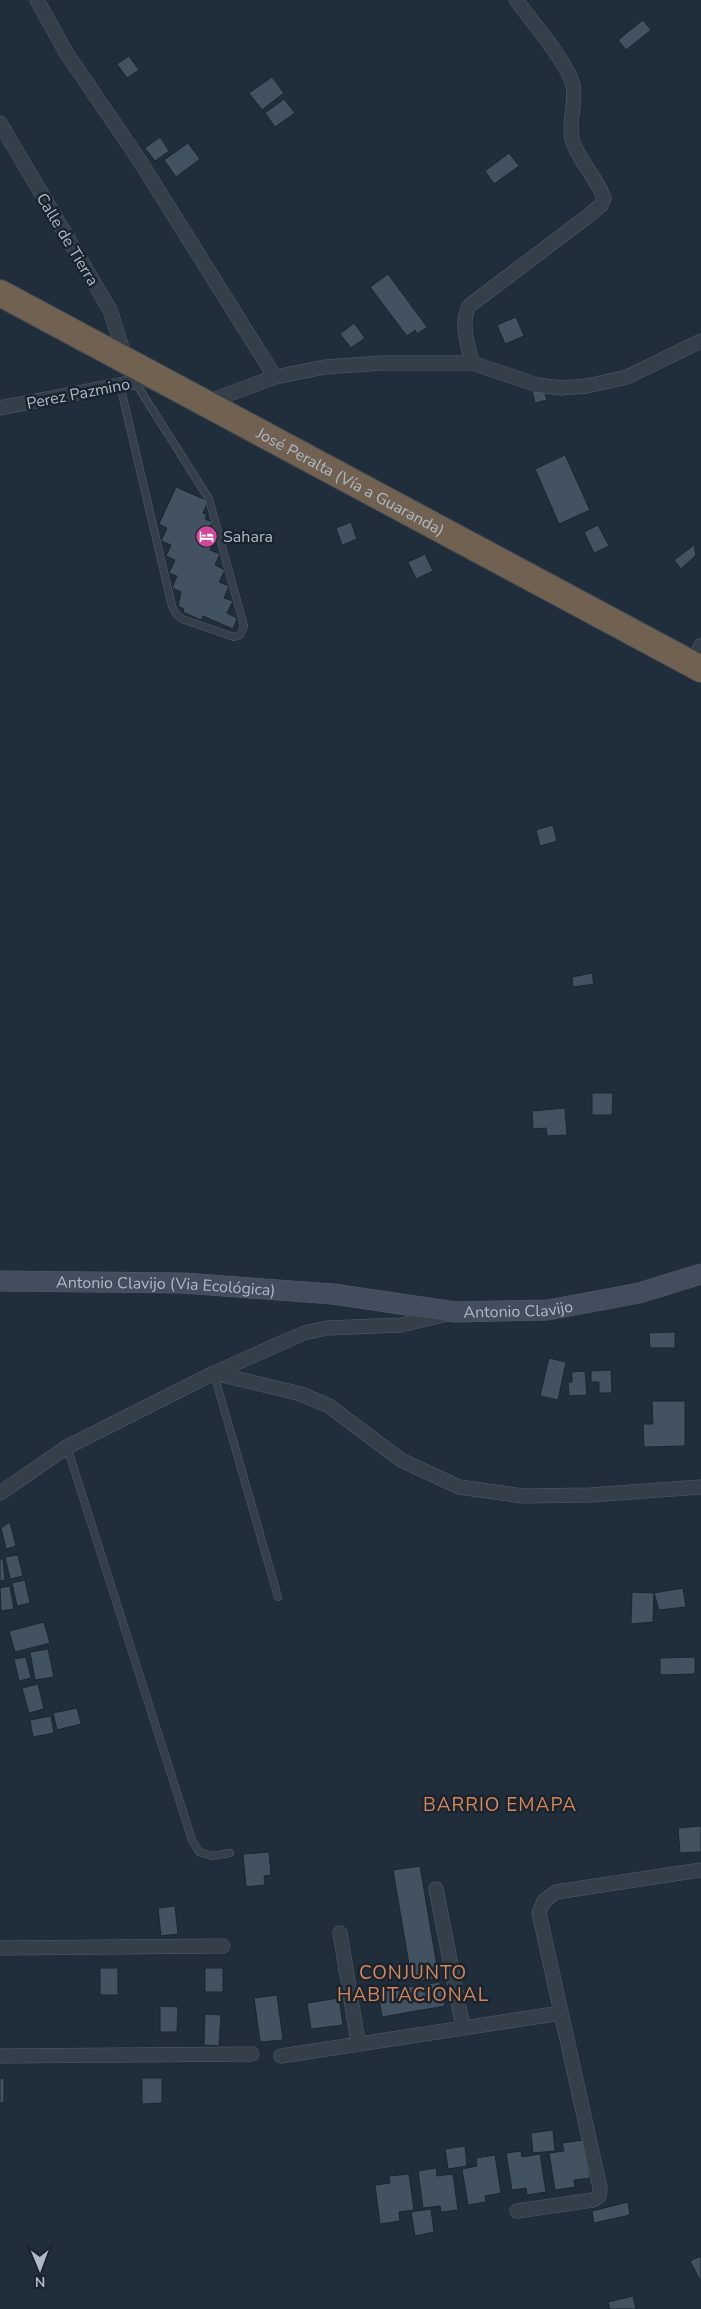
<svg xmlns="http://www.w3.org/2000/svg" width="701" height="2309" viewBox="0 0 701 2309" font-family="'Nunito Sans',sans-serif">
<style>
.building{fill:#435261;stroke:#1b2630}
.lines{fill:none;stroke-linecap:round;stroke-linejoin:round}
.lane-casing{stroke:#515c67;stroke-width:8}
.street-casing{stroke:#515c67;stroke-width:15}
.secondary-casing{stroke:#515c67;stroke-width:21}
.highway-casing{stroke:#3e4954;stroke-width:28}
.lane{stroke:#343f4a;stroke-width:7}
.street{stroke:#343f4a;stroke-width:14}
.secondary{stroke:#424e5d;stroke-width:20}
.highway{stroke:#706150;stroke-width:26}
.labels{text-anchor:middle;stroke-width:5;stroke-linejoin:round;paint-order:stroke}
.street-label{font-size:16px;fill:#aeb9c6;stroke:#19242e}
.poi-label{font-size:16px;fill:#aeb9c6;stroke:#19242e;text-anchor:start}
.quarter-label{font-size:19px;letter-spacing:1px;fill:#d88558;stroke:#19242e}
</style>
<rect width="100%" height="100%" fill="#202d3a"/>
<path class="building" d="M643 20 651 30 626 50 618 40Z
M129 56 139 70 127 78 117 64Z
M272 77 284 93 262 110 249 93Z
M284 99 295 113 275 127 265 113Z
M160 137 169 151 155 161 145 148Z
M188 143 200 159 176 177 164 160Z
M509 153 519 166 494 184 485 171Z
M388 274 427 327 417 334 415 330 407 336 370 287Z
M516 317 524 336 505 344 497 325Z
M354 323 365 338 351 348 340 334Z
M543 388 547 400 535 403 532 391Z
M565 455 590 510 559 524 535 469Z
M176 487 208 501 203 513 207 515 205 519 212 522 207 534 216 538 210 550 220 554 215 565 225 570 219 582 229 586 224 598 233 601 227 613 237 618 233 629 203 616 201 620 183 612 184 609 178 606 181 592 172 588 177 576 169 573 175 560 166 556 171 545 161 541 167 528 159 524Z
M351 522 357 539 342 545 336 528Z
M598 525 609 546 594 553 584 532Z
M694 545 696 555 681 569 674 560Z
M425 554 433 571 416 579 408 562Z
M553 825 557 841 540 846 536 830Z
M592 973 594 984 573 987 572 977Z
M592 1093H613L612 1115H592Z
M565 1108 567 1135 547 1136 546 1128 533 1129 532 1111Z
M675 1332V1348H650L649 1333Z
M549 1358 566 1362 558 1400 540 1396Z
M611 1370 612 1393H599V1382H591V1371Z
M585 1371 587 1395 569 1396 568 1382H572V1372Z
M652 1401H685V1446L644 1447 643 1424H653Z
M10 1522 16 1546 6 1549 1 1528Z
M18 1555 23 1576 10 1579 5 1557Z
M0 1559H3L5 1580 0 1581Z
M25 1580 30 1603 17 1606 12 1583Z
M10 1586 14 1609 1 1611 0 1588Z
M683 1588 686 1607 659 1610 654 1593Z
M632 1592 654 1593 653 1622 631 1624Z
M44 1622 50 1643 15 1652 9 1631Z
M48 1649 54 1677 35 1680 30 1652Z
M26 1657 31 1678 19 1681 14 1659Z
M695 1657V1674L660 1675V1658Z
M38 1684 44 1709 29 1713 22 1688Z
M77 1708 81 1724 57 1730 53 1713Z
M51 1716 54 1733 33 1737 30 1720Z
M701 1826V1852L680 1853 678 1828Z
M269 1852 271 1875 264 1876 265 1885 246 1887 243 1854Z
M420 1866 439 1978 412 1982 393 1870Z
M175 1906 178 1934 161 1936 158 1908Z
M100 1968H118V1995H100Z
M205 1968H223V1992H205Z
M440 1982 445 2006 382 2017 378 1992Z
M277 1995 283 2040 260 2042 254 1998Z
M339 1998 343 2025 311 2029 307 2003Z
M160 2006 178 2007 177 2032H160Z
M205 2014 221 2015 219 2046 204 2045Z
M4 2078V2102L0 2103V2079Z
M142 2078H162V2103L142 2104Z
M553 2130 555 2151 533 2153 531 2133Z
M584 2140 590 2178 574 2180 575 2187 555 2190 549 2153 564 2151 562 2143Z
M465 2146 467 2166 448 2169 445 2149Z
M521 2151 522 2157 540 2154 546 2192 527 2195 526 2188 512 2190 506 2153Z
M495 2155 501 2193 485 2196 486 2202 468 2205 462 2169 477 2166 476 2158Z
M436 2168 437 2176 453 2174 458 2210 441 2212 440 2206 423 2208 418 2171Z
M409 2174 414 2210 399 2212 400 2221 380 2224 375 2185 390 2183 389 2176Z
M628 2202 630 2215 594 2223 592 2211Z
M431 2209 434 2232 415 2236 411 2212Z
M701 2256V2282L690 2261Z
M633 2296 636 2309H610L608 2302Z"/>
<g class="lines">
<defs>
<path id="lane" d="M120 385 172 606 176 614 182 619 234 637 240 635 244 626 209 499 135 382
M214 1374 278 1597
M67 1447 192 1840 199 1852 212 1856 230 1853"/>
<path id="street" d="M37 0 67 54 138 158 275 377
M0 123 110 310 126 360
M472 363C468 344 460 324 469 306L588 216 601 205 604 198C597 179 582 164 574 145 566 126 577 105 573 85 567 62 531 20 516 0
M205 403 275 377 325 367 382 363H472L537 385 561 388 587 386 627 377 701 341
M0 408 155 378
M692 664 701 645
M214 1373 301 1394 329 1406 401 1460 459 1487 523 1496 590 1495 701 1487
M0 1493 67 1447 214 1373 304 1333 327 1328 401 1325 447 1314
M436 1889 463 2027
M340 1933 358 2042
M0 1948 223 1946
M0 2056 252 2054
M281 2056 561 2013
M517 2211 593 2200 599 2196 600 2188 539 1913 544 1901 556 1892 701 1870"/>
<g id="secondary">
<path id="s1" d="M0 1281 183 1283 333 1294 455 1312 548 1310 639 1293 701 1274"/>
</g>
<g id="highway">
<path id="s2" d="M0 293 701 669"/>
</g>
</defs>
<use href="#lane" class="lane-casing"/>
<use href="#street" class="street-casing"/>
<use href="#secondary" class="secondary-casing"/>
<use href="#highway" class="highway-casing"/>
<use href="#lane" class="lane"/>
<use href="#street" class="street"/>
<use href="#secondary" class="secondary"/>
<use href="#highway" class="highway"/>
</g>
<defs>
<symbol id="hotel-disc" viewBox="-11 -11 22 22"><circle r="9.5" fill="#d1479c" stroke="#19242e"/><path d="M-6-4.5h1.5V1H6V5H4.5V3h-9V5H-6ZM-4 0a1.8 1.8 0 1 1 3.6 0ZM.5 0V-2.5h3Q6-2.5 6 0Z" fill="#fff"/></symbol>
</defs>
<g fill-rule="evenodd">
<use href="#hotel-disc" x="194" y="524" width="25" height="25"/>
</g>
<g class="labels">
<g class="street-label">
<text transform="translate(68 239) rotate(59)" y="6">Calle de Tierra</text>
<text transform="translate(78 393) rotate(-11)" y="6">Perez Pazmino</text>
<text dy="6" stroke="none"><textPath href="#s2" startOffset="398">José Peralta (Vía a Guaranda)</textPath></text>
<text dy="6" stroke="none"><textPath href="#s1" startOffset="166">Antonio Clavijo (Via Ecológica)</textPath></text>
<text dy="6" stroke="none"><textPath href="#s1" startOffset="520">Antonio Clavijo</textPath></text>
</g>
<g class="poi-label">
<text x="223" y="542">Sahara</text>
</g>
<g class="quarter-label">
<text x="500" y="1811">BARRIO EMAPA</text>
<text x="413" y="1979">CONJUNTO<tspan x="413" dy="22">HABITACIONAL</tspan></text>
</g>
</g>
<g transform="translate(40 2269) rotate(179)" stroke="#19242e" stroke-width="4" paint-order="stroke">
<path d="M0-4L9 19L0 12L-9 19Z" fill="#aeb9c6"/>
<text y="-8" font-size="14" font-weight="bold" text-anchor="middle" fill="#aeb9c6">N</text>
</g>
</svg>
